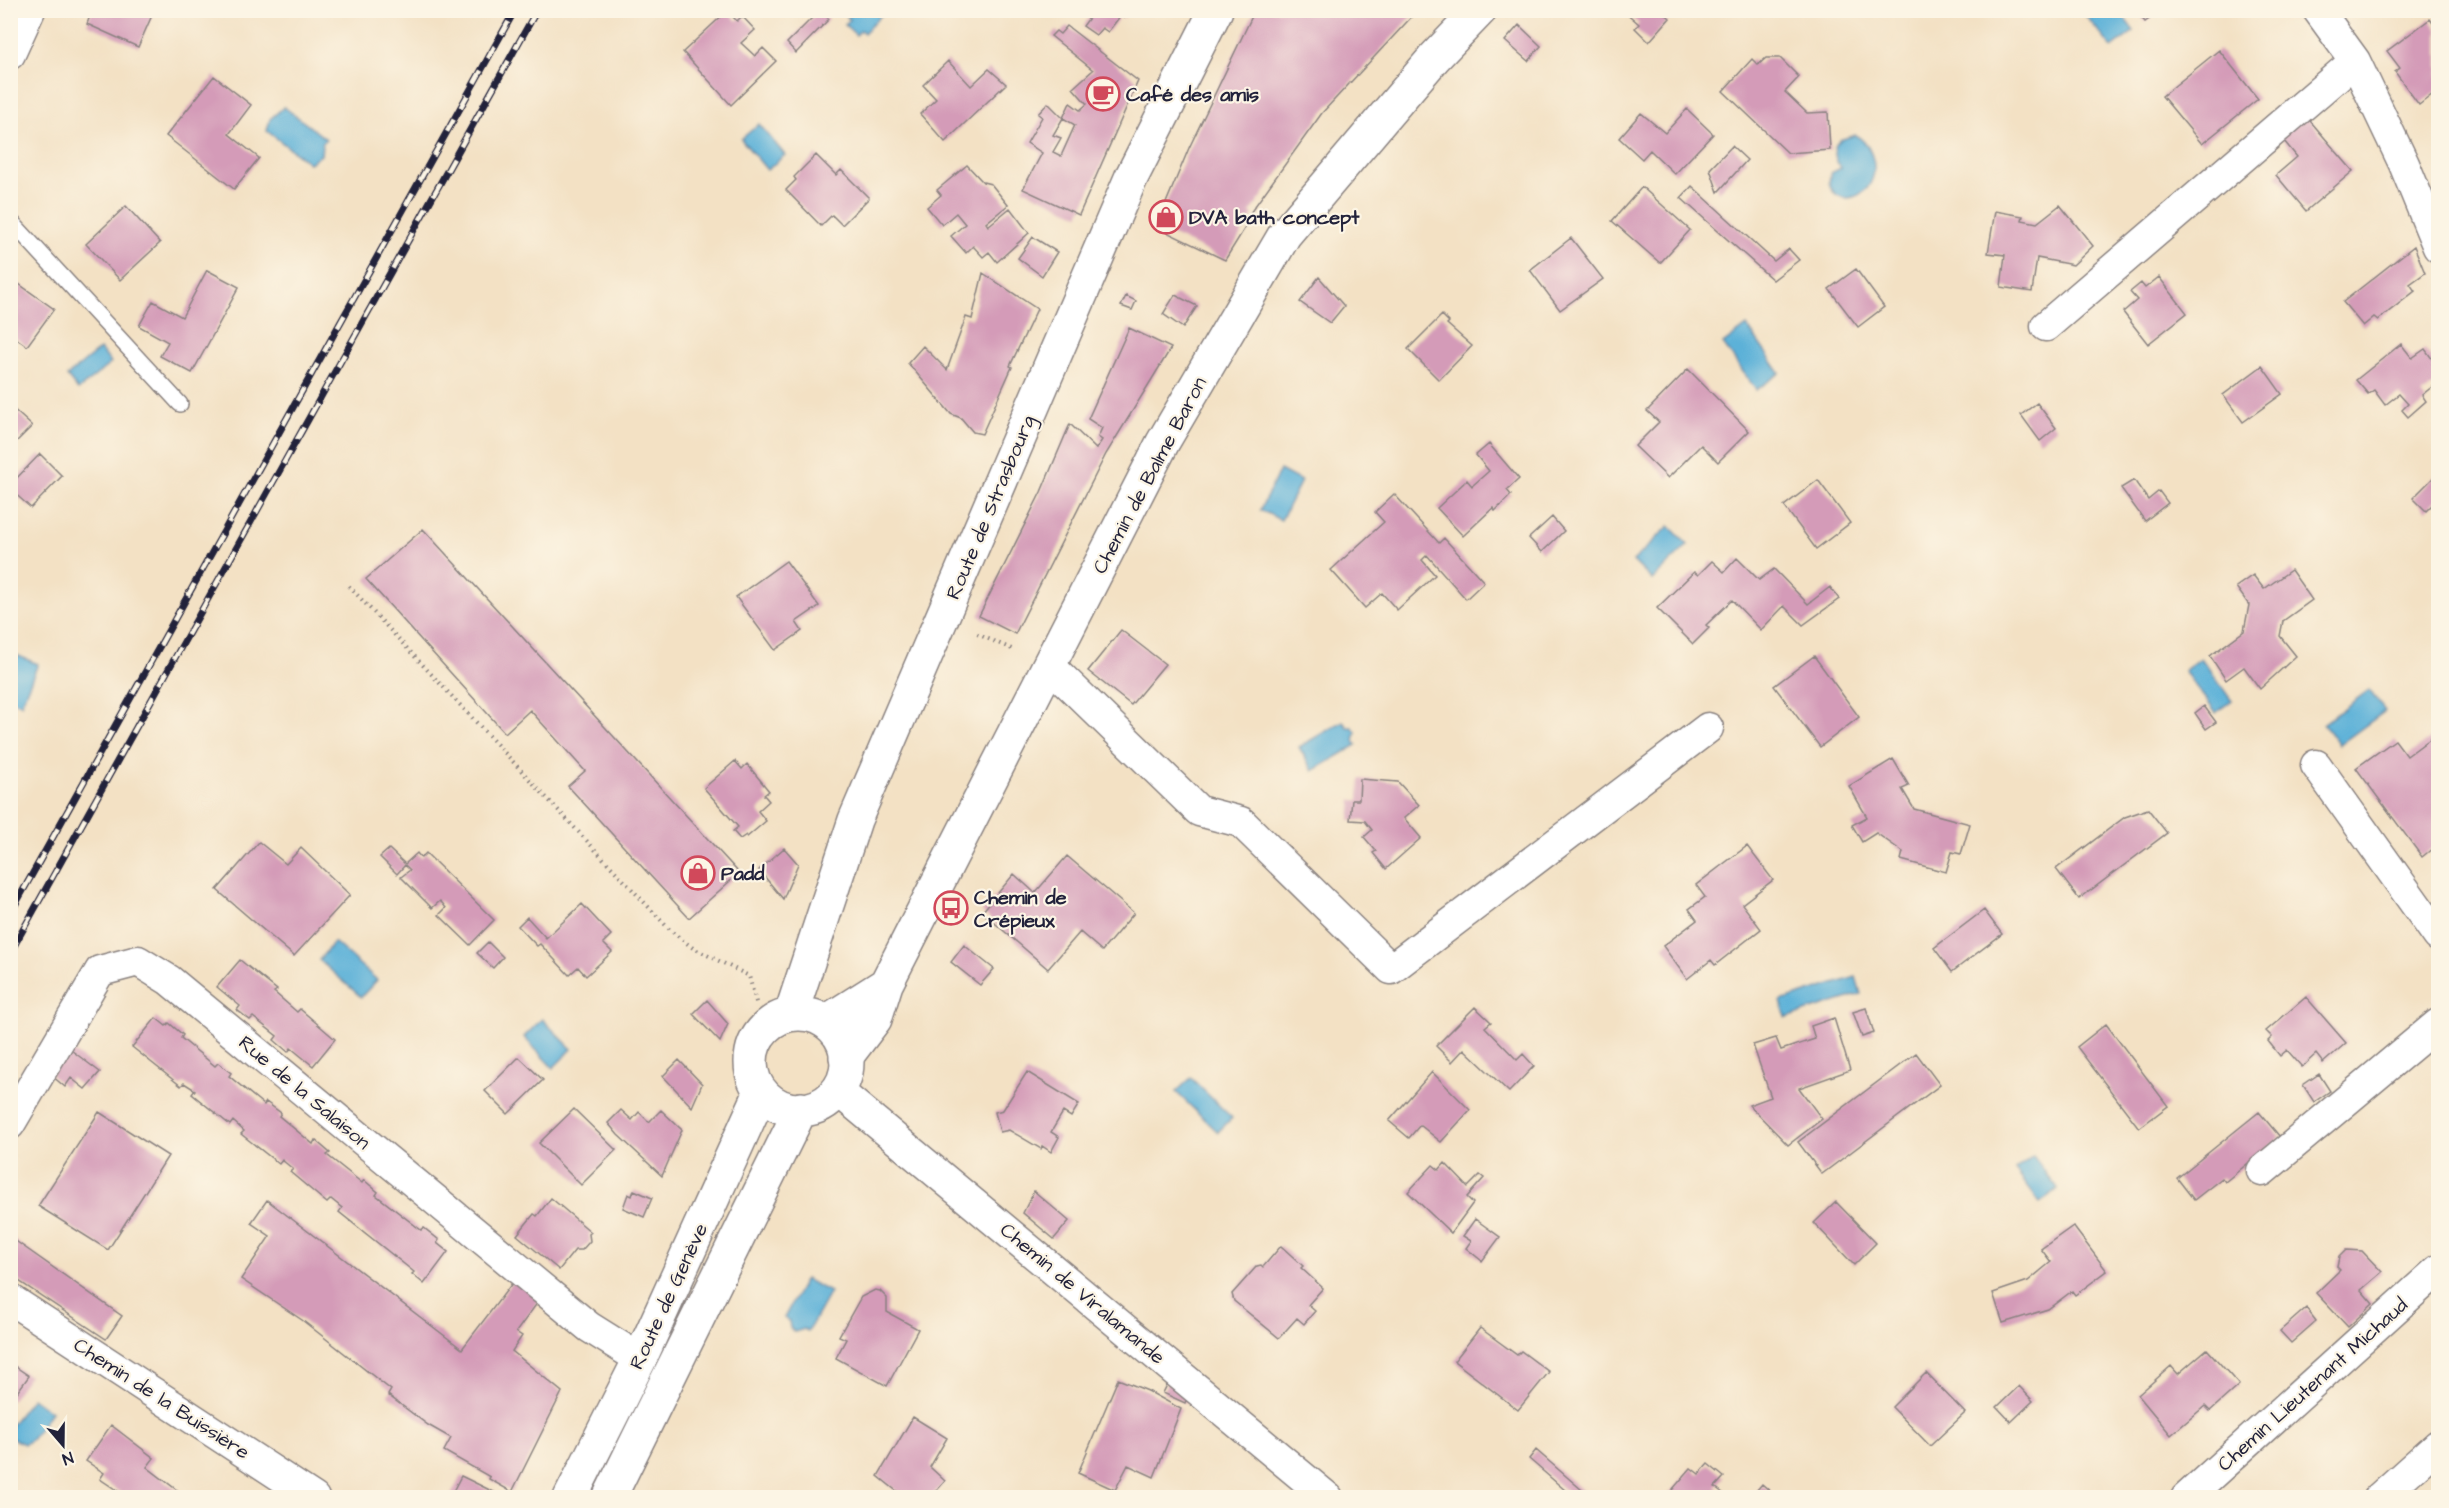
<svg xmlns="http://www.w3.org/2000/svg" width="2449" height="1508" viewBox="0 0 2449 1508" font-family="'Architects Daughter',sans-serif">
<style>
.water{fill:#5cb1d8;stroke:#3f6a8a;stroke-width:1.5}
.building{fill:#d49bb8}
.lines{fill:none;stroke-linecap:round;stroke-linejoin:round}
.service-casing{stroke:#8a8280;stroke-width:18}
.minor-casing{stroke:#8a8280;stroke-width:33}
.tertiary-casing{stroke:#8a8280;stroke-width:36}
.primary-casing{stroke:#8a8280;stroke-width:36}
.path{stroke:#8a8280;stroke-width:4;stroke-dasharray:1.5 4.5;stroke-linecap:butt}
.service{stroke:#fff;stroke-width:15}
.minor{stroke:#fff;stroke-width:30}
.tertiary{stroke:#fff;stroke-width:33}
.primary{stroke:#fff;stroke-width:33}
.rail-casing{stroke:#22223b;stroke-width:7}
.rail{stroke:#fcf5e5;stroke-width:4.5;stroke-dasharray:14;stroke-linecap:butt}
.labels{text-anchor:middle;stroke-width:4.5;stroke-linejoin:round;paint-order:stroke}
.poi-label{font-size:20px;font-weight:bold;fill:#22223b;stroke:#fcf5e5;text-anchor:start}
.street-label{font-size:20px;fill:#22223b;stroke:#fcf5e5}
</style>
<rect width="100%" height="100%" fill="#fcf5e5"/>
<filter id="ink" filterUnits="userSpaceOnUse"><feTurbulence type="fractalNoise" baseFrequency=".0167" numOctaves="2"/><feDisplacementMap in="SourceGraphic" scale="12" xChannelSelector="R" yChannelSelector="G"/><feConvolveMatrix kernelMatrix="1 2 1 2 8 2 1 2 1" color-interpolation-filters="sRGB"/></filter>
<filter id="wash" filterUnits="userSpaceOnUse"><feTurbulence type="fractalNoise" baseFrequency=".008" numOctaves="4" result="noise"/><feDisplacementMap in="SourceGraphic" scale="24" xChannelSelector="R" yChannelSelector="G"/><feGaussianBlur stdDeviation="1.35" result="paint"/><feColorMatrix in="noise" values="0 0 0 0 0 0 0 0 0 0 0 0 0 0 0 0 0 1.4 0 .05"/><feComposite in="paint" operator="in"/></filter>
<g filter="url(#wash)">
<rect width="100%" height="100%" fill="#f3e1c4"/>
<path class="water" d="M852 11 853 10 885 11 864 33 861 30 856 35 845 25 850 19 847 17Z
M2082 11H2119L2134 31 2112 48Z
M284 107 326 139 322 144 321 155 309 163 267 131 270 119Z
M759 124 785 155 767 170 741 139Z
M1855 135C1863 139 1867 144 1871 153 1887 194 1836 214 1829 182L1831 173 1841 168 1836 160 1834 147 1840 140Z
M1747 326 1780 373 1756 390 1723 344Z
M100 349 111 363 78 390 67 376Z
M1280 470 1301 481 1281 520 1260 510Z
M1669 526 1688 545 1652 580 1633 561Z
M16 655 38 664 21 704 11 700V668Z
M2201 658 2232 701 2216 713 2184 671Z
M2369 690 2385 711 2339 745 2323 724Z
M1343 721 1347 727H1352L1356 731 1354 741 1357 745 1313 771 1299 747Z
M334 942 377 980 361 997 319 960Z
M1856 977 1861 994 1786 1018 1781 1001Z
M542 1019 572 1049 553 1068 524 1037Z
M1191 1078 1232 1118 1218 1132 1176 1092Z
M2033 1156 2058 1189 2040 1203 2015 1170Z
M805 1279 830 1292 808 1331 804 1329 795 1332 790 1328 789 1321 784 1318Z
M32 1398 51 1412 31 1440 24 1444 11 1438V1423L12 1424Z"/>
<g id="blocks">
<path class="building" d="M92 10H148L153 13 138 47 87 24Z
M820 10 829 19 796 53 787 43Z
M1086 10H1130L1124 18 1121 15 1108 32 1102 28 1096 35 1083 26 1089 18 1083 14Z
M1255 10H1418L1322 113 1250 213 1253 215 1225 260 1156 227 1189 148Z
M1623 10H1661L1670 18 1649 42 1635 28 1639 24Z
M2135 10H2162L2145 22Z
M727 11 737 21 742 16 755 30 741 43 755 56 763 48 776 61 731 105 683 52Z
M2430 19 2438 30V90L2419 105 2395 72 2400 68 2387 51Z
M1519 25 1541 46 1528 61 1505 41Z
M1067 26 1138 81 1079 215 1023 189 1042 153 1027 143 1042 117 1038 114 1048 103 1063 118 1053 135 1061 138 1053 152 1061 156 1075 125 1063 118 1070 103 1080 110 1087 104 1073 88 1093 70 1051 36 1056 31 1060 34Z
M2219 50 2258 99 2202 144 2162 96Z
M1766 58H1780L1799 77 1785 92 1807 113 1828 112 1830 150 1788 153 1723 91 1752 59 1758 65Z
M948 61 971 86 989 69 1006 84 945 142 920 114 936 99 923 85Z
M214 76 251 105 229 134 259 158 234 189 166 136Z
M1687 109 1713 134 1675 174 1650 150 1642 159 1619 138 1641 113 1665 133Z
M2305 115 2353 171 2306 211 2276 175 2297 157 2280 136Z
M1732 146 1747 160 1718 192 1710 169Z
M816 155 836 175 841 170 869 198 842 225 832 215 821 226 786 190 796 180 794 177Z
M967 165 983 182 991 184 1008 205 986 223 988 226 1010 208 1029 233 997 262 989 252 983 257 973 246 966 253 951 236 965 224 956 213 942 225 927 207 941 195 937 190Z
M1692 186 1774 261 1789 249 1799 260 1773 280 1681 198Z
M1642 187 1690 230 1660 263 1612 221Z
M2060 205 2093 246 2073 265 2037 258 2032 292 2001 287 2005 255 1988 253 1995 211 2023 216 2022 220 2037 223Z
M126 206 160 243 120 280 86 244Z
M1033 237 1057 252 1042 276 1018 258Z
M1571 238 1603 279 1560 310 1530 270Z
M2414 246 2425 273 2410 284 2415 291 2378 320 2374 317 2363 326 2343 302Z
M10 268 17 273 12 279 54 309 27 346 10 334Z
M1856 269 1884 307 1858 327 1829 289Z
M207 270 239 287 192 373 160 356 168 342 139 326 153 301 182 317Z
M983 273 1037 309 1010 366 1012 367 982 434 973 432 961 418 951 414 908 363 923 346 947 370 966 317 972 319Z
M1319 277 1344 306 1330 323 1300 302Z
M2159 277 2187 313 2148 344 2123 312 2137 300 2130 292 2141 283 2145 288Z
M1175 295 1197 306 1183 328 1163 314Z
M1126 296 1136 301 1132 310 1121 306Z
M1442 315 1449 322 1447 324 1472 346 1439 380 1408 349Z
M1129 328 1171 348 1106 454 1015 634 979 616 1041 492 1070 424 1096 449 1102 440 1098 437 1102 428 1088 419Z
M2401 344 2412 358 2425 349 2438 367V382L2422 395 2426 401 2408 417 2402 410 2408 404 2399 394 2385 405 2374 390 2368 394 2356 380Z
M2262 366 2282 394 2243 422 2223 395Z
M1688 369 1749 431 1718 462 1701 445 1668 478 1635 446 1659 422 1647 411Z
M2037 403 2056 428 2040 441 2021 415Z
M10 406 32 426 10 448Z
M1489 444 1519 479 1507 490 1511 495 1495 511 1493 508 1463 536 1437 508 1467 480 1472 486 1489 471 1476 455Z
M40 454 62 476 31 508 10 489V485Z
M2438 473V499L2426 511 2413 498Z
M1818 480 1850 523 1816 549 1784 506Z
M2134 480 2148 500 2159 491 2168 503 2145 521 2121 488Z
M1394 494 1439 543 1444 538 1484 582 1466 599 1427 555 1422 560 1435 575 1397 610 1382 593 1365 608 1331 570 1384 522 1375 512Z
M1552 517 1564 531 1542 552 1529 538Z
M423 529 739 873 689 918 568 786 585 771 530 710 505 733 366 579Z
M1737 558 1759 580 1774 569 1808 604 1830 587 1839 599 1803 625 1784 606 1761 630 1732 600 1706 625 1709 628 1693 644 1657 608 1694 572 1698 575 1712 561 1724 572Z
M786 561 819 606 796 622 802 631 775 650 736 597Z
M2291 570 2312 600 2283 621 2280 636 2296 656 2260 689 2244 667 2226 680 2210 656 2244 631 2249 605 2236 587 2253 575 2264 589Z
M1121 630 1165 664 1131 705 1088 671Z
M1814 656 1859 717 1820 747 1774 686Z
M2204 706 2216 722 2206 729 2195 713Z
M2438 733V844L2422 857 2356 768 2395 740 2407 756Z
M1893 759 1909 786 1902 789 1914 809 1970 824 1961 854 1952 852 1946 872 1901 860 1903 852 1876 833 1862 842 1852 825 1867 817 1849 786Z
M735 761 742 769 747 764 769 791 764 795 769 801 758 811 766 821 747 837 746 835 740 839 733 831 738 827 704 788Z
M1360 779 1398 782 1419 805 1404 818 1421 838 1386 869 1373 853 1376 851 1364 837 1372 830 1365 821 1350 820 1352 800H1359Z
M2148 809 2167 833 2079 899 2056 869 2125 817Z
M259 842 286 864 301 848 350 895 294 956 217 890Z
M1747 846 1773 880 1742 904 1761 929 1715 965 1711 960 1687 979 1663 946 1697 920 1689 909 1705 897 1696 885Z
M784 848 798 864 783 899 759 870Z
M389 849 405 864 417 853 421 858 426 853 494 920 470 945 439 915 446 908 443 904 440 901 432 908 401 877 410 870 405 865 397 874 380 857Z
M1067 856 1134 913 1102 951 1080 932 1048 969 982 912 1014 874 1035 893Z
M582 904 611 935 603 943 612 952 586 976 578 967 569 975 540 944 537 946 518 926 527 917 546 938Z
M1984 910 2002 934 1952 972 1934 948Z
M488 942 503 957 493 968 477 953Z
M964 945 994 969 980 985 951 962Z
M240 960 277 990 274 992 297 1012 300 1009 335 1039 313 1066 291 1048 288 1052 274 1040 277 1036 253 1017 250 1020 237 1010 240 1006 217 987Z
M2306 997 2346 1043 2323 1063 2316 1054 2302 1067 2287 1050 2280 1056 2268 1041 2272 1037 2266 1031Z
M707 1000 728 1024 720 1042 693 1014Z
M1475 1007 1491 1022 1485 1027 1517 1060 1523 1054 1534 1066 1509 1092 1464 1049 1452 1062 1436 1046Z
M1866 1008 1874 1033 1862 1037 1853 1012Z
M156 1018 166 1026 169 1023 183 1035 181 1038 215 1066 218 1063 231 1073 229 1076 264 1105 266 1102 281 1113 279 1116 313 1144 315 1140 330 1153 327 1155 362 1183 364 1180 378 1192 376 1195 421 1230 424 1228 439 1240 437 1243 448 1252 424 1284 412 1274 414 1272 339 1212 342 1208 331 1199 327 1203 290 1172 293 1169 282 1160 279 1164 241 1134 244 1131 233 1121 230 1125 192 1094 195 1090 184 1083 181 1086 132 1047Z
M1834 1018 1850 1070 1799 1088 1822 1119 1788 1145 1749 1105 1771 1097 1753 1045 1776 1038 1781 1050 1815 1039 1811 1026Z
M2106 1024 2168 1106 2139 1128 2077 1047Z
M67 1047 100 1072 85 1089 71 1078 65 1087 51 1075Z
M1916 1053 1940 1085 1822 1174 1798 1142Z
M519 1057 543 1080 508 1114 485 1091Z
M679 1060 702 1084 692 1107 663 1076Z
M1027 1072 1079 1104 1071 1117 1063 1112 1051 1132 1059 1137 1051 1152 1042 1146 1041 1149 1009 1130 1000 1132 995 1112 1003 1110Z
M1432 1072 1470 1110 1441 1142 1420 1125 1409 1138 1389 1121Z
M2319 1074 2330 1091 2314 1102 2303 1085Z
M574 1109 616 1150 581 1185 539 1143Z
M621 1110 632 1120 639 1112 649 1122 661 1110 682 1130 662 1176 618 1135 608 1123Z
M99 1112 168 1156 108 1250 38 1206Z
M2259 1112 2280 1137 2225 1182 2222 1178 2194 1200 2177 1178Z
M1445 1163 1468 1187 1480 1175 1484 1178 1467 1197 1473 1203 1451 1233 1408 1192 1433 1165 1439 1170Z
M634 1190 652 1198 644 1217 623 1208 628 1194 632 1196Z
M1034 1191 1069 1221 1054 1239 1023 1213Z
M551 1198 591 1232 589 1234 590 1241 582 1250H575L559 1270 517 1235 534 1214 537 1216Z
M267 1200 462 1349 516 1278 541 1298 516 1332 522 1336 512 1351 562 1392 512 1492 489 1479 490 1477 444 1451 451 1438 428 1425 388 1395 391 1390 302 1320 241 1279 270 1236 251 1223Z
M1836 1202 1876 1243 1854 1265 1814 1223Z
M1475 1219 1500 1237 1482 1261 1466 1248 1471 1241 1463 1236Z
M2073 1226 2107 1271 2075 1295 2072 1291 2048 1309 2003 1323 1993 1293 2028 1281 2051 1262 2041 1249Z
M10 1237 122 1316 106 1339 10 1275Z
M1281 1246 1303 1266 1301 1268 1323 1288 1308 1305 1315 1311 1304 1324 1297 1318 1279 1338 1234 1301 1232 1294 1257 1266 1261 1265 1263 1267Z
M2346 1250 2362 1251 2382 1272 2361 1290 2373 1304 2348 1327 2316 1293 2340 1270 2337 1267 2339 1257Z
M875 1290 880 1291 887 1298V1312L918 1329 887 1386 836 1358 846 1339 839 1336 861 1297Z
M2306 1308 2316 1321 2291 1343 2280 1331Z
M1480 1328 1517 1355 1521 1351 1549 1372 1518 1410 1454 1361Z
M2207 1349 2239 1385 2210 1411 2205 1406 2171 1435 2138 1395 2171 1366 2178 1374Z
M10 1363 29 1376 10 1402Z
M1173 1373 1191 1388 1185 1403 1163 1393Z
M1926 1373 1965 1413 1930 1446 1892 1407Z
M1118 1379 1148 1391 1181 1409 1154 1477 1128 1465 1115 1490 1078 1473Z
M2019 1386 2033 1401 2011 1422 1997 1407Z
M913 1417 947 1438 930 1467 945 1481 931 1497H904L878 1476Z
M111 1425 154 1458 147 1467 182 1494 180 1497H127L100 1479 104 1473 86 1461Z
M1536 1450 1590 1497H1573L1529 1459Z
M1708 1464 1724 1477 1715 1487 1728 1497H1666L1691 1468 1699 1474Z
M461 1476 504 1497H450Z
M1762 1484 1771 1492 1766 1497H1751Z"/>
</g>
</g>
<g filter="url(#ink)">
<use href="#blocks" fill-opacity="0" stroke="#8a8280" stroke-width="1.5"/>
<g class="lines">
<defs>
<path id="service" d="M10 220 180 404"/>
<path id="minor" d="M2318 10 2355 61 2404 164 2438 247
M10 54 30 10
M2046 326 2355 61
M1049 665 1199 811 1241 822 1391 969 1708 728
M2316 765 2438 936
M837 1090 1328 1498
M10 1124 100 971 138 961 169 980 589 1327 640 1359
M2262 1171 2438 1024
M10 1299 314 1498
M2186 1498 2438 1270
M2379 1498 2438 1445"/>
<path id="tertiary" d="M826 1022 886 984
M846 1057 875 1019 886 984 1163 442 1285 234 1434 58 1480 10"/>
<path id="primary" d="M791 1014 855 820 1131 178 1216 10
M751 1062a48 48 0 1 1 96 0a48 48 0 1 1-96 0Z
M570 1498 640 1359 761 1092
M609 1498 801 1109"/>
</defs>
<use href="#service" class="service-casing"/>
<use href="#minor" class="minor-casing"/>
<use href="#tertiary" class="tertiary-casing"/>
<use href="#primary" class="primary-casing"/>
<path class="path" d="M349 586 671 931 693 948 749 976 757 1006
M977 634 1014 650"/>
<use href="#service" class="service"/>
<use href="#minor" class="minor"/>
<use href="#tertiary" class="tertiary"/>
<use href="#primary" class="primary"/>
<defs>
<path id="rail" d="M10 914 515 10
M10 953 537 10"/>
</defs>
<use href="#rail" class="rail-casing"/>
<use href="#rail" class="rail"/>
</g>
</g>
<defs>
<symbol id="cafe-ring" viewBox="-11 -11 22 22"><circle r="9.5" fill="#fcf5e5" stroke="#d1495b" stroke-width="1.5"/><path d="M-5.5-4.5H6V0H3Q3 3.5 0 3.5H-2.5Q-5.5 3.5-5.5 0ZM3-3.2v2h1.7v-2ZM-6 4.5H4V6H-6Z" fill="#d1495b"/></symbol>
<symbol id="shop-ring" viewBox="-11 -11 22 22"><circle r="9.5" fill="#fcf5e5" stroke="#d1495b" stroke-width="1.5"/><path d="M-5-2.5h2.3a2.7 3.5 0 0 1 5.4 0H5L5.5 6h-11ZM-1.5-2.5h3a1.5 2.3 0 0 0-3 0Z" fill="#d1495b"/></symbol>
<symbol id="bus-ring" viewBox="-11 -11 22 22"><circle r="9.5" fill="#fcf5e5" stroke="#d1495b" stroke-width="1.5"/><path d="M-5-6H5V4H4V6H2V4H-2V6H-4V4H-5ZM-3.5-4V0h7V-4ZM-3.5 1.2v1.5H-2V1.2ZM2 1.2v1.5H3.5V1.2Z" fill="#d1495b"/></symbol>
</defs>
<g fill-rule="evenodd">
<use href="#cafe-ring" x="1084" y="75" width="38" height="38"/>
<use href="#shop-ring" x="1147" y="198" width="38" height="38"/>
<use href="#shop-ring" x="679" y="854" width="38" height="38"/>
<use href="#bus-ring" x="932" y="889" width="38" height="38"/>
</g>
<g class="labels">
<g class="poi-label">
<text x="1126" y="101">Café des amis</text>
<text x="1189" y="224">DVA bath concept</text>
<text x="721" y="880">Padd</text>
<text x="974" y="904">Chemin de<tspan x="974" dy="23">Crépieux</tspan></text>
</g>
<g class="street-label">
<text transform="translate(1149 475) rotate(-62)" y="7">Chemin de Balme Baron</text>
<text transform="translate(990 507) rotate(-67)" y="7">Route de Strasbourg</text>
<text transform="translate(305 1092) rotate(40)" y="7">Rue de la Salaison</text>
<text transform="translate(1083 1293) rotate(40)" y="7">Chemin de Viralamande</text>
<text transform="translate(668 1296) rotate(-65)" y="7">Route de Genève</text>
<text transform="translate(2312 1384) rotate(-42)" y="7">Chemin Lieutenant Michaud</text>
<text transform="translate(162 1398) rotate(33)" y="7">Chemin de la Buissière</text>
</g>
</g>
<rect width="2449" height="1508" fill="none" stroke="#fcf5e5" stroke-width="36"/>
<g transform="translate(63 1445) rotate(160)" stroke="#fcf5e5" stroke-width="4.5" paint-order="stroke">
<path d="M0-4.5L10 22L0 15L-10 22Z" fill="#22223b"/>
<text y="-9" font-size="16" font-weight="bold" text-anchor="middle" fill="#22223b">N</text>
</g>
</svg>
